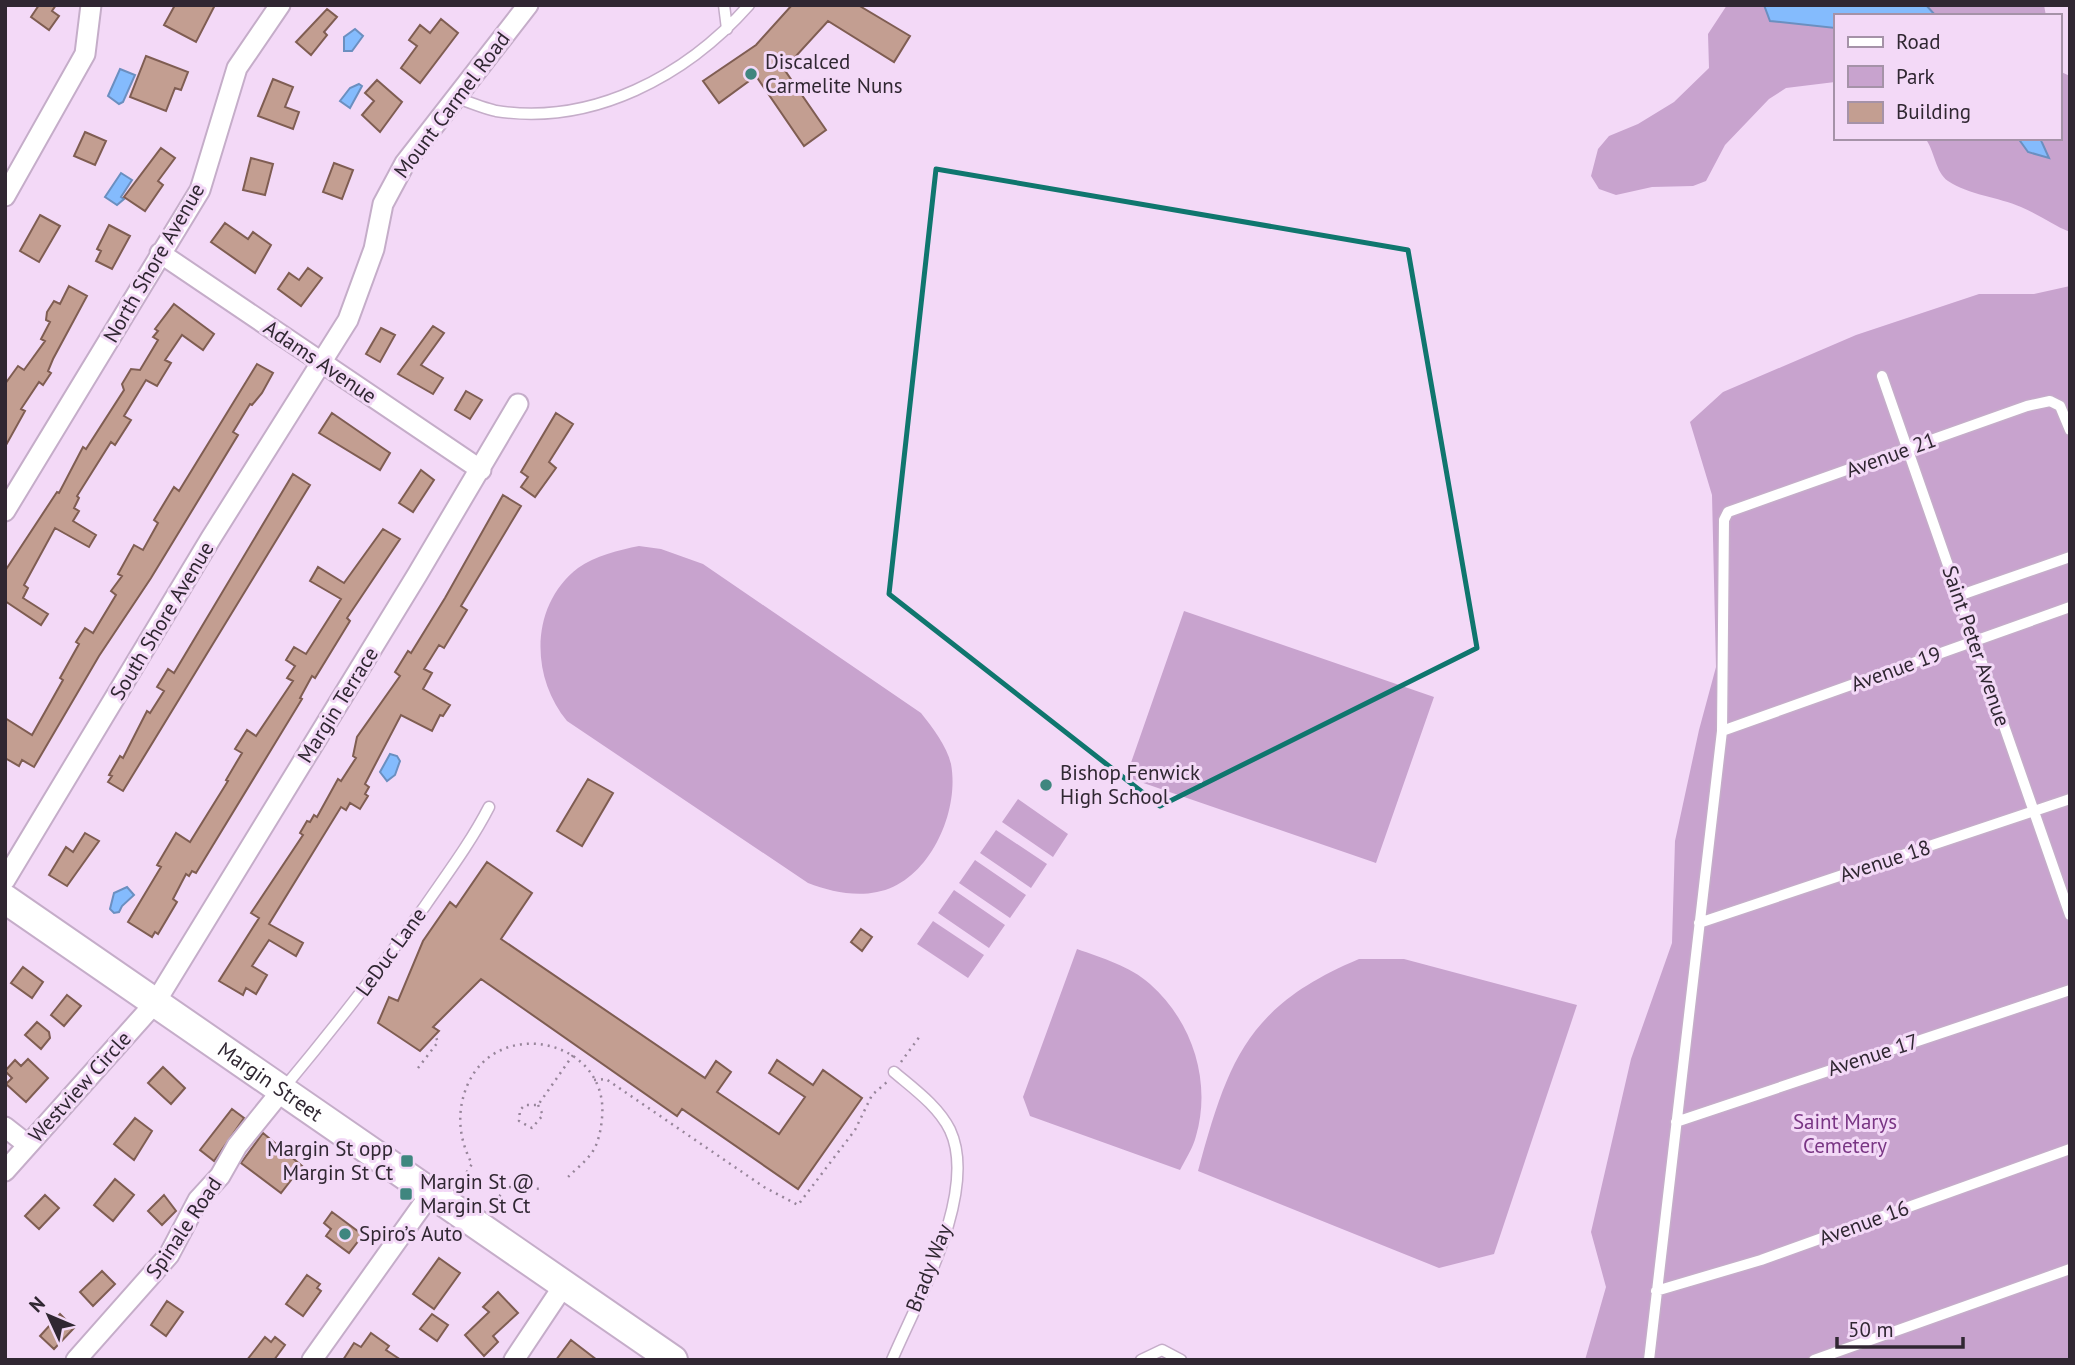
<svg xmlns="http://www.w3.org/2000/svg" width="2075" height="1365" viewBox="0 0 2075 1365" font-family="'PT Sans',sans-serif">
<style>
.green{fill:#c8a3ce}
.water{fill:#84bbfd;stroke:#6b8fc0;stroke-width:2}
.building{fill:#c39e91;stroke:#7f5d52;stroke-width:2}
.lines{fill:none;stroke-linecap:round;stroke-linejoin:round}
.service-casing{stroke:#c5adc9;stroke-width:13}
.minor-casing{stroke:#c5adc9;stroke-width:23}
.secondary-casing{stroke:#c5adc9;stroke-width:32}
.path{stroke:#97859a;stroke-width:2.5;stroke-dasharray:2 5;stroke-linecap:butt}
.service{stroke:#fff;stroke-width:10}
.minor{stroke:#fff;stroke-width:19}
.secondary{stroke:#fff;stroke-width:28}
.marked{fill:none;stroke:#0f766e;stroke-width:5;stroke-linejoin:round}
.poi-dot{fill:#3f867f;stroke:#f3d9f7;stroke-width:2.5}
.labels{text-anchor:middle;stroke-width:6;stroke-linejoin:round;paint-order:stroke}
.poi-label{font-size:21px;fill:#302732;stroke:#f3d9f7;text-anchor:start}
.street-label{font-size:21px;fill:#302732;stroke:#f3d9f7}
.park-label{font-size:21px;fill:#793584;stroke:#f3d9f7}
</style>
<rect width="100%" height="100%" fill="#f3d9f7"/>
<path class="green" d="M1727 5H1764L1771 21 1835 28V82L1786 88 1769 99 1725 145 1706 181 1693 186 1652 187 1616 195 1599 189 1591 176 1598 149 1609 136 1638 124 1674 102 1709 68 1708 34Z
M1926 5H2044L2046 16H1936Z
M2059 71 2070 76V232C2053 225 2038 214 2021 207 1998 197 1969 195 1948 181 1935 172 1935 151 1925 138H2018L2028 152 2043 142 2040 138H2059Z
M2070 286V1360H1585L1606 1287 1591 1232 1631 1059 1672 943 1675 841 1699 730 1716 667 1712 495 1690 422 1723 392 1856 335 1979 294H2034Z
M639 546 661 549 703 564 921 713C932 727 947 746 951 764 960 812 929 882 877 892 854 897 829 891 808 883L567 721C530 676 530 605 578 568 595 556 619 550 639 546Z
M1184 611 1434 697 1376 863 1126 777Z
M1018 799 1068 834 1053 857 1002 822Z
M996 830 1047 864 1031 888 980 853Z
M975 860 1026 895 1010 918 959 883Z
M954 890 1005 925 989 948 938 913Z
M933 921 984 955 968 978 917 944Z
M1077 949C1102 958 1130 966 1150 984 1192 1021 1212 1081 1196 1136 1193 1148 1185 1160 1180 1170L1030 1116 1023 1097Z
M1359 959H1404L1577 1005 1494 1254 1439 1268 1198 1171C1228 1061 1247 1006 1359 959Z"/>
<path class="water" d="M1764 5H1926L1936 16H1835V28L1770 21Z
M355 29 363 36 352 51H344V37Z
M120 69 135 75 123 102 119 104 108 96Z
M359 84 362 86 350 108 340 101 350 88Z
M2018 138H2040L2049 158 2028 152Z
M121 173 132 180 121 197 124 199 117 205 105 197Z
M390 754 397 756 400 761 395 775 387 781 380 772Z
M127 887 134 895 122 906 119 912 114 913 110 909 114 893Z"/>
<path class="building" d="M39 5H56L52 11 59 16 49 30 31 17Z
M175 5H215L196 42 164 25Z
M792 5H858L910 36 894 62 828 21 784 69 826 130 804 146 756 76 719 103 703 81 756 45Z
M327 9 337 17 324 32 327 35 311 55 296 42Z
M441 19 458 33 420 83 401 68 417 46 409 40 420 25 430 33Z
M146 56 188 72 181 90 175 88 166 111 130 97Z
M273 79 293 87 285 107 299 112 293 129 258 116Z
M377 80 402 102 380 132 362 115 374 101 365 93Z
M85 132 106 141 95 165 74 156Z
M161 148 175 158 158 181 163 185 145 211 124 197Z
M251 158 273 164 265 195 243 190Z
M334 163 353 170 342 199 323 192Z
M40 215 60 226 39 262 20 251Z
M225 223 248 239 253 232 271 245 255 273 211 242Z
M109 225 130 236 112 269 96 261 101 251 97 249Z
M308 268 322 278 301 306 278 289 289 273 299 280Z
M69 286 87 296 53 359 48 371 51 373 43 385 39 382 21 409 25 411 5 447V384L18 366 24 370 45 341 41 339 50 322 46 320 47 312 54 301 60 304Z
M174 304 214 334 203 350 182 335 165 360 171 363 157 386 146 380 124 416 131 420 115 445 111 442 77 496 79 498 74 508 79 511 73 521 96 535 89 547 55 528 24 585 28 588 23 598 48 614 41 625 5 601V571L57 492 59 493 83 447 86 449 124 390 122 384 131 369 140 370 158 340 153 337 158 331 155 329Z
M433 326 444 333 421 365 443 378 433 394 398 374Z
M381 328 395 335 380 362 366 354Z
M257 364 273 373 262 393 252 405 250 404 233 432 238 435 151 578 99 656 34 767 22 760 19 766 5 758V718L32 735 63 680 60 678 79 644 76 642 85 628 93 633 116 595 111 591 122 576 118 574 134 545 143 550 158 523 154 520 174 487 179 491Z
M466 391 482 400 470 419 455 410Z
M332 413 390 453 380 470 319 433Z
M556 413 573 424 549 462 556 468 535 497 521 487 528 477 521 472Z
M421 470 434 480 413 512 399 503Z
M293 474 310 485 123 791 108 782 112 776 109 775 120 756 123 758 147 711 150 713 164 691 157 687 168 669 174 673Z
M503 495 521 506 461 606 467 610 444 648 439 645 424 669 432 673 423 689 450 705 443 716 440 715 432 731 401 715 365 784 369 787 365 794 368 796 360 809 350 803 346 810 341 807 269 924 303 943 296 956 269 940 252 966 267 975 256 994 246 988 243 995 219 981 259 918 251 913 303 835 300 833 307 821 310 822 314 815 317 817 338 779 341 781 356 758 353 756 357 737 400 676 395 672 408 651 411 653 445 598Z
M383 529 400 539 347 618 350 621 315 678 312 676 300 698 302 699 196 873 192 871 189 876 186 874 173 899 177 902 158 934 155 932 152 937 128 922 161 867 157 865 176 833 190 842 228 781 226 780 242 753 235 749 247 730 256 736 293 681 287 678 295 666 286 660 294 647 306 654 341 599 310 581 318 567 344 583Z
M588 779 613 793 582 846 557 831Z
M85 833 99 841 67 886 49 875 66 847 73 852Z
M487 862 532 893 501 939 705 1078 716 1061 731 1072 717 1092 779 1134 805 1097 769 1073 777 1060 813 1085 823 1070 862 1098 798 1189 682 1109 677 1116 481 979 433 1027 439 1031 420 1051 378 1023 389 997 398 1001 423 941 450 902 456 907Z
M861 929 872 937 862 951 851 942Z
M23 967 43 982 32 998 11 983Z
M67 995 81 1006 64 1026 51 1015Z
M37 1022 49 1032 50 1038 41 1049 25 1035Z
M28 1059 48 1078 26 1102 6 1084 12 1078 5 1071 15 1060 21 1066Z
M163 1067 185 1088 171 1104 148 1083Z
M232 1109 244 1118 214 1161 200 1150Z
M135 1118 152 1131 134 1160 114 1144Z
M263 1133 302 1166 281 1193 241 1163Z
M115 1179 134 1195 113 1221 94 1205Z
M45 1195 59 1208 39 1229 25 1216Z
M164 1195 176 1211 162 1225 148 1211Z
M332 1212 363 1235 349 1253 326 1236 331 1229 324 1223Z
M439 1258 460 1273 434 1309 413 1294Z
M102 1271 115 1284 93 1306 80 1292Z
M307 1275 320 1284 317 1288 321 1291 303 1316 286 1304Z
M498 1292 518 1313 493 1336 498 1342 484 1356 465 1335 489 1312 483 1307Z
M167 1301 183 1312 166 1336 151 1325Z
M60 1314 74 1328 54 1349 40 1336Z
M432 1314 448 1325 437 1341 420 1329Z
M371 1333 389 1346 386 1350 401 1360H343L354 1343 361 1347Z
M265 1337 271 1342 275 1337 285 1345 274 1360H247Z
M571 1340 597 1360H556Z"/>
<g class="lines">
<defs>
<path id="service" d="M724 5 727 29
M455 97C468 102 483 108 496 111 593 126 686 76 749 5
M1882 376 2070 915
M1958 596 2070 557
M1722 731 2070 607
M1699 923 2070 799
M283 1089C333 1029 380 969 425 906 447 874 471 842 489 807
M1676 1122 2070 990
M1656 1291 1761 1260 2070 1149
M892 1360C917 1301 979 1192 950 1130 938 1106 914 1089 894 1072
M1141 1360 1162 1350 1181 1360
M1649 1360 1722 731 1724 520 1728 512 2027 406 2050 401 2060 406 2070 430
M1814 1360 2070 1269"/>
<path id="minor" d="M5 196 85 54 91 5
M160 253 481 470
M5 511 200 190 237 68 280 5
M5 880 211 538 348 320 374 249 383 204 405 163 528 5
M5 1127 28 1145
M5 1171 155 1003 417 575 518 404
M76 1360 169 1255 198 1200 220 1176 237 1146 283 1089
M312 1360 431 1193
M514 1360 564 1285"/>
<g id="secondary">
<path id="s1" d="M5 899 673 1360"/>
</g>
</defs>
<use href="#service" class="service-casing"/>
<use href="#minor" class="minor-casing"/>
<use href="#secondary" class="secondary-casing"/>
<path class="path" d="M901 1062 920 1036
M418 1068 438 1042 435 1035
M594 1080 606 1079 764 1187 798 1205 855 1130 872 1095 887 1082
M538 1105 543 1115 532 1128 519 1121 520 1110 525 1105H538L573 1055
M459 1184 472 1164C459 1139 456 1113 467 1086 497 1014 610 1040 602 1118 601 1130 598 1145 591 1154 584 1163 575 1170 568 1177
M494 1208 493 1204 507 1187 543 1189"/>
<use href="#service" class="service"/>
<use href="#minor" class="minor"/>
<use href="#secondary" class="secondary"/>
</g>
<path class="marked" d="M936 169 1408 250 1477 648 1160 806 889 594Z"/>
<g class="poi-dot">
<circle cx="751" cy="74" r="7"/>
<circle cx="1046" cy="785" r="7"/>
<rect x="400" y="1154" width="14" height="14" rx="3.5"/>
<rect x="399" y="1187" width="14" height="14" rx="3.5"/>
<circle cx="345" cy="1234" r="7"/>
</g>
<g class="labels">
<g class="poi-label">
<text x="765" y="69">Discalced<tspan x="765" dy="24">Carmelite Nuns</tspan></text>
<text x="1060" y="780">Bishop Fenwick<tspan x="1060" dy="24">High School</tspan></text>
<text x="393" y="1156" text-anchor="end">Margin St opp<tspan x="393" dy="24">Margin St Ct</tspan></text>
<text x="420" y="1189">Margin St @<tspan x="420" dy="24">Margin St Ct</tspan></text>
<text x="359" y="1241">Spiro’s Auto</text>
</g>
<g class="street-label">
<text transform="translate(452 105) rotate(-53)" y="7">Mount Carmel Road</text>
<text transform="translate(154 263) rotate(-60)" y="7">North Shore Avenue</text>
<text transform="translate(320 362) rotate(34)" y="7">Adams Avenue</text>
<text transform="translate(1891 455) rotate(-20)" y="7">Avenue 21</text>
<text transform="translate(162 621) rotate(-59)" y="7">South Shore Avenue</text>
<text transform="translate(1976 646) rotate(71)" y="7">Saint Peter Avenue</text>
<text transform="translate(1896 669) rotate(-20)" y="7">Avenue 19</text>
<text transform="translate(338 705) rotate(-58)" y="7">Margin Terrace</text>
<text transform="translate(1885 861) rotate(-18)" y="7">Avenue 18</text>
<text transform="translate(391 952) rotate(-54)" y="7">LeDuc Lane</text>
<text transform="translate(1873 1055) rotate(-18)" y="7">Avenue 17</text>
<text dy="7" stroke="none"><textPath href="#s1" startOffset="322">Margin Street</textPath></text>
<text transform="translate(80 1087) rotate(-48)" y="7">Westview Circle</text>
<text transform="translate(1864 1223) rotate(-20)" y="7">Avenue 16</text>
<text transform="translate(184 1228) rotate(-56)" y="7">Spinale Road</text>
<text transform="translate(929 1268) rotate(-69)" y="7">Brady Way</text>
</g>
<g class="park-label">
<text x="1845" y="1129">Saint Marys<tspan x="1845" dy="24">Cemetery</tspan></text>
</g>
</g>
<rect width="2075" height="1365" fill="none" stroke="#302732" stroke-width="14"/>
<rect x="1834" y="14" width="228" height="126" fill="#f3d9f7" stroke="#a592a8" stroke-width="2"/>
<rect x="1848" y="37" width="35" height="10" fill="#ffffff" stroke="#a592a8" stroke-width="2"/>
<text x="1896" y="49" font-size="21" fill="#302732">Road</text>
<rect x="1848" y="66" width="35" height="21" fill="#c8a3ce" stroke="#a592a8" stroke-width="2"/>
<text x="1896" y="84" font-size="21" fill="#302732">Park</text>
<rect x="1848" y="102" width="35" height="21" fill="#c39e91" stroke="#a592a8" stroke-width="2"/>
<text x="1896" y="119" font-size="21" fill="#302732">Building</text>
<g transform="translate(49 1316) rotate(314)" stroke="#f3d9f7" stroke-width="5" paint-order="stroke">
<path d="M0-5L12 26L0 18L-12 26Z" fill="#302732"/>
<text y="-10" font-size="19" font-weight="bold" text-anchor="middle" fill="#302732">N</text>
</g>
<path d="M1837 1337v10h126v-10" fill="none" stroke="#302732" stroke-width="3.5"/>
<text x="1848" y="1337" font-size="21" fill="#302732" stroke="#f3d9f7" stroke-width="5" paint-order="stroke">50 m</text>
</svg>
